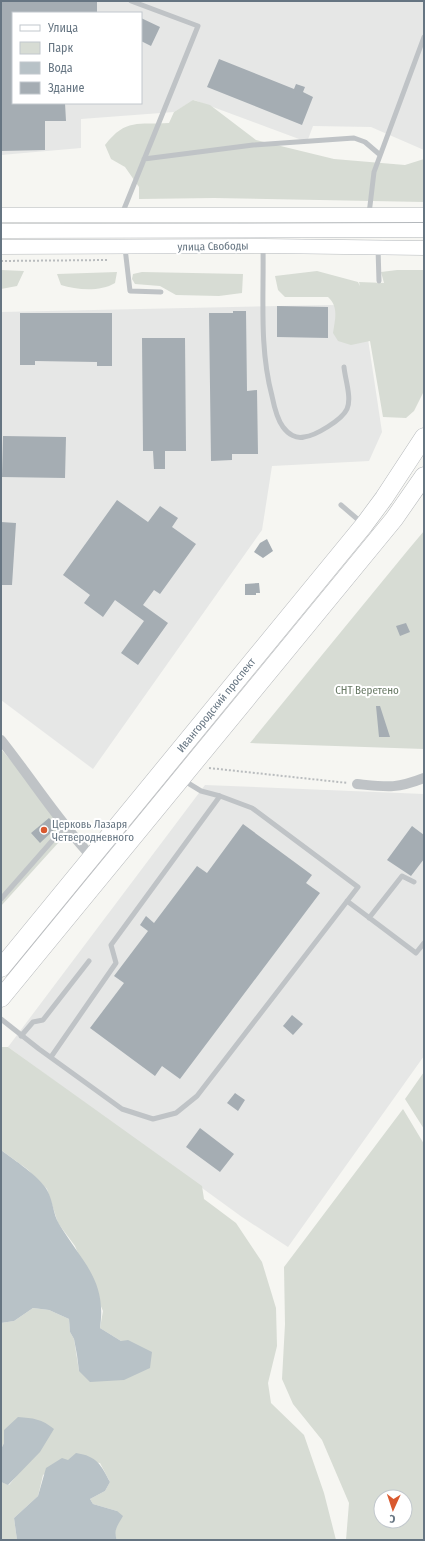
<svg xmlns="http://www.w3.org/2000/svg" width="425" height="1541" viewBox="0 0 425 1541" font-family="'Fira Sans Condensed',sans-serif">
<style>
.built{fill:#e6e7e6;fill-rule:evenodd}
.green{fill:#d7dcd4;fill-rule:evenodd}
.water{fill:#b8c2c7}
.building{fill:#a5adb3}
.lines{fill:none;stroke-linecap:round;stroke-linejoin:round}
.secondary-casing{stroke:#b4b8bc;stroke-width:15}
.highway-casing{stroke:#b4b7ba;stroke-width:19}
.path{stroke:#b9bcbe;stroke-width:2;stroke-dasharray:2 2;stroke-linecap:butt}
.lane{stroke:#bfc3c6;stroke-width:5}
.street{stroke:#bfc3c6;stroke-width:10}
.secondary{stroke:#fff;stroke-width:14}
.highway{stroke:#fff;stroke-width:18}
.poi-dot{fill:#d9592f;stroke:#fff;stroke-width:1.5}
.labels{text-anchor:middle;stroke-width:4;stroke-linejoin:round;paint-order:stroke}
.street-label{font-size:11px;fill:#667582;stroke:#fff}
.park-label{font-size:11px;fill:#687965;stroke:#fff}
.poi-label{font-size:11px;fill:#667582;stroke:#fff;text-anchor:start}
</style>
<rect width="100%" height="100%" fill="#f6f6f2"/>
<path class="built" d="M1 1H424V150L371 127 313 126 307 142 194 100 174 112 81 119V148L1 155ZM13 13H141V103H13Z
M330 305 363 306 382 432 369 461 272 466 262 530 93 769 1 700V312Z
M205 785 424 794V1056L288 1247 242 1217 8 1047Z"/>
<path class="green" d="M193 100 210 105 256 140 334 159 405 165 424 159V202L214 198 139 199V187L125 167 111 159 105 145C126 118 138 125 169 123L174 112Z
M1 270 24 271 17 286 1 289Z
M397 270H424V391L414 411 406 418 383 417 370 341 351 345 338 341 333 333C335 319 339 307 328 297H285L278 290 275 276 317 271 358 282 360 286 359 282 384 283 381 272Z
M117 272 115 283C100 292 77 290 61 285L57 274Z
M142 272 243 274 242 293 219 296 176 295 160 286 135 284 132 279 133 274Z
M424 531V749L250 743 408 550Z
M1 749 32 785 68 832 1 906Z
M1 1047H8L202 1186 204 1199 236 1223 262 1262 276 1308 277 1346 268 1383 271 1403 304 1435 324 1493 336 1540H117L115 1535 117 1511 93 1504 90 1499 105 1491 110 1482 100 1463 68 1460 43 1475 38 1496 14 1518 17 1540H1V1482L9 1485 22 1469 4 1430V1443L1 1449V1323L14 1321 33 1308 49 1310 69 1319 70 1332 74 1339 79 1371 121 1341 100 1328 103 1311 75 1246 58 1223 47 1189 27 1169 1 1150Z
M424 1072V1129L405 1099Z
M403 1109 424 1144V1540H346L349 1503 322 1440 293 1404 282 1379 285 1324 284 1267ZM381 1497H405V1521H381Z"/>
<path class="water" d="M1 1150C14 1160 39 1176 47 1190 53 1200 53 1214 59 1224 82 1262 107 1280 100 1328L121 1341 128 1340 152 1352 150 1368 124 1380 90 1382 79 1371 77 1355 74 1339 70 1332 69 1319 49 1310 33 1308 14 1321 1 1323Z
M18 1417C33 1418 42 1419 54 1429L40 1452 8 1485 1 1482V1449L4 1443V1430Z
M76 1453C97 1456 101 1465 110 1482L105 1491 90 1499 93 1504 117 1511 123 1516C118 1525 113 1530 117 1540H17L14 1518 38 1496 46 1468 62 1458 68 1460Z"/>
<path class="building" d="M1 1H97V13H13V103H65L66 121H45V150L1 151Z
M141 18 160 27 151 46 141 41Z
M219 59 294 89 296 84 305 87 303 92 313 97 302 125 207 87Z
M277 306 328 307V338L277 337Z
M233 311H246L247 391 257 390 258 454H232V460L211 461 209 313H233Z
M20 313H112V366H97V362L35 361V365H20Z
M142 338H185L186 451H165V469H154L153 451H143Z
M3 436 66 437 65 478 2 477Z
M117 500 148 522 160 506 178 518 172 527 196 544 160 594 154 590 143 605 168 623 138 665 121 653 144 621 115 600 103 617 84 603 90 595 63 575Z
M1 522 16 523 12 585H1Z
M267 539 273 551 263 558 254 552 260 543Z
M259 583 260 593H256V595H245V584Z
M406 623 410 632 400 636 396 626Z
M376 706H380L390 737H379Z
M49 818 57 827 40 843 31 833Z
M243 824 312 875 306 883 320 893 180 1079 162 1066 155 1076 90 1028 124 983 114 976 148 931 140 925 146 916 154 923 197 866 207 873Z
M412 826 424 835V859L411 876 387 860Z
M292 1015 303 1024 293 1035 283 1026Z
M235 1093 245 1100 238 1111 227 1103Z
M200 1128 234 1154 220 1172 186 1147Z"/>
<g class="lines">
<defs>
<path id="secondary" d="M1 215H424
M1 231 424 230
M1 247 263 246 424 248"/>
<path id="highway" d="M1 968 364 525 384 498 424 437
M1 998 394 519 424 476"/>
</defs>
<use href="#secondary" class="secondary-casing"/>
<use href="#highway" class="highway-casing"/>
<path class="path" d="M1 261 107 260
M209 768 348 783"/>
<path class="lane" d="M144 159 253 145 354 138 365 142 379 154
M122 214 198 26 131 1
M369 214 374 172 424 37
M263 247C264 297 259 347 272 396 274 406 277 419 283 427 288 434 296 439 304 437 315 436 342 420 347 409 352 398 345 379 344 367
M125 248 130 291 161 292
M378 248 379 281
M341 505 362 523
M1 899 66 825
M347 901 416 953 424 943
M369 918 402 876 414 882
M1 1019 39 1049 122 1109 153 1119 176 1113 197 1096 358 887 252 808 220 796 201 791 183 780
M21 1036 33 1022 43 1020 89 961
M51 1057 116 963 111 945 220 796"/>
<path class="street" d="M1 740C32 779 58 821 92 857
M357 784C387 787 396 789 424 778"/>
<use href="#secondary" class="secondary"/>
<use href="#highway" class="highway"/>
</g>
<circle class="poi-dot" cx="44" cy="830" r="4"/>
<g class="labels">
<g class="street-label">
<text transform="translate(213 246) rotate(-1)" y="4">улица Свободы</text>
<text transform="translate(216 705) rotate(-51)" y="4">Ивангородский проспект</text>
</g>
<g class="park-label">
<text x="367" y="694">СНТ Веретено</text>
</g>
<g class="poi-label">
<text x="52" y="828">Церковь Лазаря<tspan x="52" dy="13">Четверодневного</tspan></text>
</g>
</g>
<rect width="425" height="1541" fill="none" stroke="#667582" stroke-width="4"/>
<rect x="12" y="12" width="130" height="92" fill="#ffffff" stroke="#c2c8cd"/>
<rect x="20" y="25" width="20" height="6" fill="#ffffff" stroke="#c2c8cd"/>
<text x="48" y="32" font-size="12" fill="#667582">Улица</text>
<rect x="20" y="42" width="20" height="12" fill="#d7dcd4" stroke="#c2c8cd"/>
<text x="48" y="52" font-size="12" fill="#667582">Парк</text>
<rect x="20" y="62" width="20" height="12" fill="#b8c2c7" stroke="#c2c8cd"/>
<text x="48" y="72" font-size="12" fill="#667582">Вода</text>
<rect x="20" y="82" width="20" height="12" fill="#a5adb3" stroke="#c2c8cd"/>
<text x="48" y="92" font-size="12" fill="#667582">Здание</text>
<g transform="translate(393 1509) rotate(183)"><circle r="19" fill="#ffffff" stroke="#c2c8cd"/>
<path d="M0-3L7 15L0 10L-7 15Z" fill="#d9592f"/>
<text y="-6" font-size="11" font-weight="bold" text-anchor="middle" fill="#667582">С</text>
</g>
</svg>
